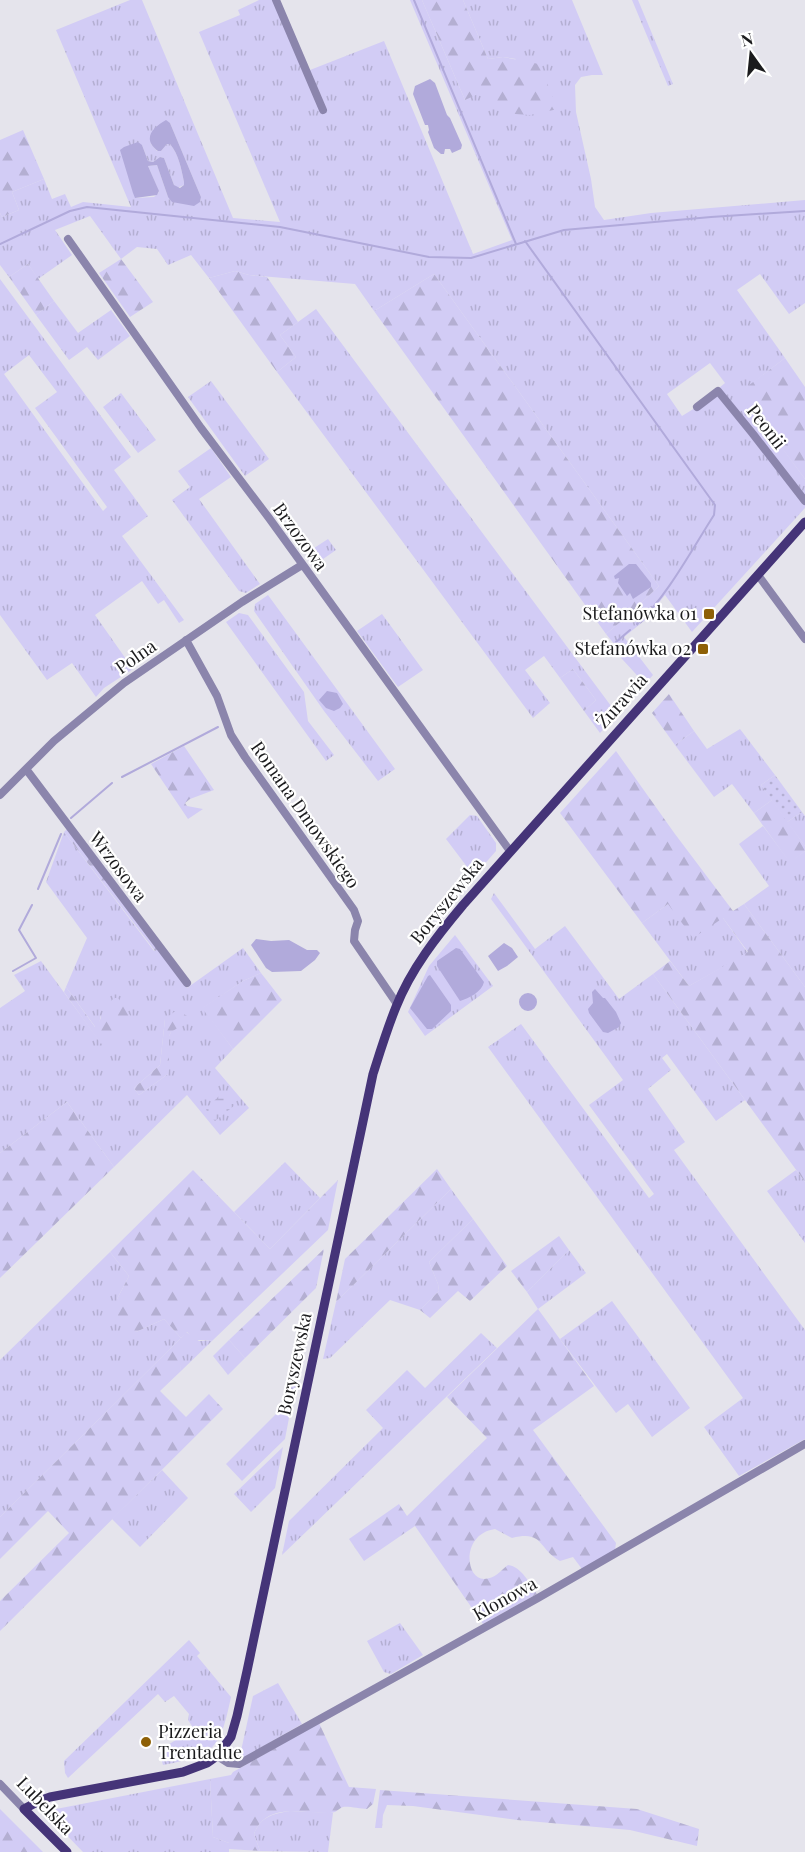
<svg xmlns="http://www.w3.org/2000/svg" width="805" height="1852" viewBox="0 0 805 1852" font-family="'Playfair Display',serif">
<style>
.grass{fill:url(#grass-tufts);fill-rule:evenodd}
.forest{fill:url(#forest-firs)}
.wetland{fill:url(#wetland-marsh)}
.garden{fill:url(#garden-dots)}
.water{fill:#b1aadb}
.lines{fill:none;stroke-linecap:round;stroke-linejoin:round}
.stream{stroke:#b1aadb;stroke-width:2}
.minor{stroke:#8b85ac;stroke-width:8}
.major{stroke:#453478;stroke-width:9}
.poi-dot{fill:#8e6007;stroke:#fff;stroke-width:2}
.labels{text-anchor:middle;stroke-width:4.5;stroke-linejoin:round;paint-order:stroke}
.street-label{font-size:18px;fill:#1b1b1d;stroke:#fff}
.poi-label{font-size:18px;fill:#1b1b1d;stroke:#fff;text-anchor:end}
</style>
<defs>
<pattern id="grass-tufts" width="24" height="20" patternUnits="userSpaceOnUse" patternTransform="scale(1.5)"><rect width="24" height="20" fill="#d2ccf5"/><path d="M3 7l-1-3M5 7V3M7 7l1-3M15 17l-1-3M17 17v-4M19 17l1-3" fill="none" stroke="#b4afd2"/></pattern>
<pattern id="forest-firs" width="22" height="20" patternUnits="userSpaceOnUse" patternTransform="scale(1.5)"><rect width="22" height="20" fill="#d2ccf5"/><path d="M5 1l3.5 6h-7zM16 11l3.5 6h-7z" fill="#b4afd2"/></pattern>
<pattern id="wetland-marsh" width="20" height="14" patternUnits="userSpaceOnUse" patternTransform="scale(1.5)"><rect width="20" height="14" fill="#d2ccf5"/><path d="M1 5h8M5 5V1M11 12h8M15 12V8" fill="none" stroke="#b4afd2"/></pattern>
<pattern id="garden-dots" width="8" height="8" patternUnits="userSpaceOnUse" patternTransform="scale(1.5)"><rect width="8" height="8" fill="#d2ccf5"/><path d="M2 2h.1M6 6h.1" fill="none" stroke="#b4afd2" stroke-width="1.8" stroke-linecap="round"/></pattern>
</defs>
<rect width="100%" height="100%" fill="#e5e4ec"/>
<path class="grass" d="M130 0H142L233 218 280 222 199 32 240 15 238 10 259 0H273L322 112 327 110 310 70 384 41 473 254 512 240 410 0H422L465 100 516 59 503 57 488 59 463 0H572L603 75H592L581 77 575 85 576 112 591 179 595 207 604 220 651 213 805 200V303L789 314 760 274 737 290 785 358 741 392 805 479V508L692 632 665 595 644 621 624 637 653 675 645 684 612 648 615 645 606 634 625 618 659 586 434 274 374 311 355 284 249 275 235 271 209 278 191 255 168 265 157 249 137 247 121 259 90 216 55 230 72 255 38 279 28 264 9 277 0 265V213L2 217 19 210 12 192 44 179 52 199 65 194 71 207 83 202 131 207 56 30ZM170 123 201 197 200 202 168 197 157 165 148 166 159 192 154 197 135 198 142 145 148 161 153 162 160 157 164 158 174 185 177 188 184 185V182C181 168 179 155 170 144H167L161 151H157L151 144ZM710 363 725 383 695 408 682 416 667 394Z
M632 0H638L673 84 668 86Z
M0 279 131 457 114 470 148 516 122 536 184 620 179 623 164 600 158 604 142 581 95 615 133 669 104 688 96 697 72 663 47 680 0 615ZM29 355 57 392 35 408 107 507 103 511 4 374Z
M54 301 78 333 111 310 130 336 98 360 87 347 69 360 36 315Z
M316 309 617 714 600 733 584 711 596 700 573 669 560 678 544 656 525 670 550 703 533 718 277 372 296 357 280 335Z
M211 381 269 459 245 476 188 397Z
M121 393 156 440 138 453 103 407Z
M211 448 231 477 199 499 260 584 246 593 239 591 172 500 190 487 178 471Z
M328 539 336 550 316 564 308 552Z
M268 595 395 769 378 781 324 711 254 611 255 604Z
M239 613 248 615 304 692 308 721 334 755 326 761 226 622Z
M382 614 423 670 398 687 357 631Z
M740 729 775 775 761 785 772 800 754 813 732 784 714 797 675 745 694 731 707 749Z
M802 812 805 816V846L787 822Z
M470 815 477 816 496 843V851L474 876 446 839Z
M763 826 790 862 805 851V987L744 904 769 886 739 844Z
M64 832 154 951 158 949 187 988 243 948 261 973 243 981 203 1008 233 1049 215 1068 249 1108 220 1135 187 1095 114 1167 67 1102 0 1153V1008L25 991 14 975 41 961 101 1043V1015L99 1024 96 1028 66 987 87 938 46 882ZM165 1019 171 1032 169 1036 168 1074 139 1095 134 1088 160 1065Z
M494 893 535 949 565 926 619 999 653 974 745 1100 716 1121 667 1054 662 1058 671 1070 648 1089 685 1142 674 1150 805 1330V1439L739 1476 704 1427 743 1398 488 1047 521 1024 649 1198 654 1194 589 1105 623 1080 491 899Z
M668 904 723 918 748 953 689 986 642 923Z
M455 935 493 986 425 1036 408 1012 429 966Z
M285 1162 320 1198 270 1249 234 1212Z
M796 1170 805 1182V1243L767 1191Z
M451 1189 473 1219 429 1262 438 1284 439 1291 420 1310 390 1300 330 1358 323 1359 336 1302Z
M569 1250 586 1273 538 1309 527 1292Z
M110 1252 129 1276 117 1299 136 1332 164 1319 181 1338 186 1332 199 1341 213 1340 181 1371C180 1359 183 1350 180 1339L0 1517V1360Z
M612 1301 690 1408 652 1437 628 1404 616 1413 560 1339Z
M308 1325 296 1388 289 1394 300 1331Z
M481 1333 497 1348 282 1555 289 1521 383 1428 366 1410 407 1370 425 1388Z
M229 1340 245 1358 228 1375 213 1356Z
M293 1397 285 1439 242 1481 226 1464Z
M283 1447 275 1488 251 1512 234 1494Z
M162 1470 188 1498 140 1547 112 1519Z
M400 1623 423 1655 391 1674 384 1672 367 1641Z
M189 1640 200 1653 197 1656 231 1697C220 1748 216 1755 163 1765L161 1758 166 1746 194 1729 188 1720 189 1714 174 1696 165 1702 158 1694 68 1778 65 1773 64 1761Z
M278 1683 302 1724 239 1760 253 1696Z
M210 1779 213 1837 229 1843V1852H83L50 1818 56 1809Z
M290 1811 333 1813 328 1852 260 1851 254 1834C261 1816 273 1814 290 1811Z"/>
<path class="forest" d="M422 0H463L488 59 503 57 539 64 558 109 530 115 500 113 489 89 465 100Z
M23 130 44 179 12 192 19 210 2 217 0 213V140Z
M121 259 153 302 130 317 99 273Z
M28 264 54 301 36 315 9 277Z
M235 271 249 275 267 277 298 322 280 335 296 357 277 372 209 278Z
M434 274 659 586 625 618 606 634 374 311Z
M785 358 805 387V479L740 392Z
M573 669 596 700 584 711 560 678Z
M669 694 694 731 675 745 652 713Z
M184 746 214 790 190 799 185 803 187 806 203 809 188 819 151 764Z
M616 751 675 834 733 911 744 904 805 987V1182L653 974 670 961 689 986 748 952 723 918 693 938 668 904 642 923 560 813Z
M772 800 805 846V851L790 863 754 813Z
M67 829 158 949 155 951 64 832Z
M261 973 282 1000 233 1049 202 1008 243 981Z
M66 987 95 1027C105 1017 100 1006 115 998H118L136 1024 101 1044 64 992Z
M174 1012H181L187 1016 189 1021 171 1032 169 1036V1069L168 1074 139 1095 134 1088 160 1065 165 1019Z
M67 1102 114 1167 0 1278V1153Z
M437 1169 451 1189 336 1302 345 1259Z
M193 1170 270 1249 338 1180 328 1230 213 1340H194L187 1332 181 1338C185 1349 180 1359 181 1371L160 1391 186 1417 209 1394 223 1409 0 1631V1601L69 1533 48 1511 0 1559V1517L181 1338 164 1319 136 1332 118 1321 117 1299 129 1276 110 1252Z
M473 1219 507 1266 470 1301 458 1291 430 1318 420 1310 439 1291 438 1284 429 1262Z
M559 1236 569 1250 527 1292 511 1271Z
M324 1249 316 1288 245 1358 229 1340Z
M538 1309 594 1386 533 1430 616 1543 615 1550 582 1569 573 1557 560 1561C537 1548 544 1530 512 1538L495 1529C461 1534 465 1579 484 1579 495 1579 501 1570 508 1565 522 1567 529 1583 537 1594L483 1624 415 1526 364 1561 349 1539 399 1504 407 1516 487 1438 447 1397Z
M319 1723 349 1787 376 1789 373 1804 367 1809C360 1809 349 1806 343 1807 338 1809 336 1813 330 1813 303 1814 267 1801 254 1834L260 1851 229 1849V1843L213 1837 210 1779 231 1775 233 1772Z
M380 1790 637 1809 699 1829 697 1846 630 1830 517 1820 413 1806 387 1805 383 1815 382 1828H375Z
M0 1809 43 1852H0Z"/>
<path class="wetland" d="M226 1092 230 1094 235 1105 215 1121 208 1114 206 1109 221 1094Z"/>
<path class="garden" d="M775 775 802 812 787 822 761 785Z"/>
<path class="water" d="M430 79 435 83 447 115 450 118 462 145 461 149 452 153 450 149H445L444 154H441L434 148 428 132 429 130 428 125H425L413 94 415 86Z
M166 120 170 123 201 197 200 202 194 206 172 202 168 197 157 165 148 166 159 191 157 195 135 198 133 193 120 150 124 147 138 142 142 145 148 161 153 162 160 157 164 158 174 185 180 188 184 185V182C181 168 179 155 170 144H167L161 151H158C142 139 152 128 166 120Z
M629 564H636L651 583V587L633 599 630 593 627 596 618 583 619 578 615 579 614 576Z
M327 691 337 693 343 704 340 708 334 711 326 708 319 700Z
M256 939 271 941 289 940 307 950H317L320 953 315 960 301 971 272 972 266 968 251 945Z
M504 943 512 948 518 957 507 966 498 971 488 956Z
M456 948 460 949 484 982C482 992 469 998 460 1001L437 966V961Z
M430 975 451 1005V1011L432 1029H427L410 1008 428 976Z
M595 989 603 998H605L616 1012 621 1023 619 1027 608 1033 603 1032 589 1013 588 1009 593 1003 592 992Z
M519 1002a9 9 0 1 1 18 0a9 9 0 1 1-18 0Z"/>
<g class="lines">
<path class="stream" d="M414 0 516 244
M525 241 715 505 714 515C694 546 665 600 637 624
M0 244 70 211 87 207 280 227 429 257 471 258 564 230 711 217 805 211
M616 642 630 630
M122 777 218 727
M71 818 112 783
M38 889 61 834
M13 971 36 958 19 930 32 905"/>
<path class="minor" d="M276 0 323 110
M68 239 201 428 269 518 510 851
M697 407 718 391 753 434 805 501
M758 575 805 639
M186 640 217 696 231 735 245 757 354 910 358 921 355 930 354 941 397 1004
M26 769 187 983
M0 795 54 741 124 683 242 602 302 565
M217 1756 228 1763 239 1764 538 1598 805 1444
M0 1784 24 1809"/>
<path class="major" d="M67 1852 24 1809 39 1801 50 1797 183 1772 207 1763 217 1756 231 1737 237 1716 247 1671 373 1074C380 1052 387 1029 396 1007 411 969 437 936 463 905L805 522"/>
</g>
<g class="poi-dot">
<rect x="703" y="608" width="12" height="12" rx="3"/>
<rect x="697" y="643" width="12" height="12" rx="3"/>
<circle cx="146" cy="1742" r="6"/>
</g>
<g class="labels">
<g class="street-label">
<text transform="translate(766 427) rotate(52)" y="6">Peonii</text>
<text transform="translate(300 537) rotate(54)" y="6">Brzozowa</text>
<text transform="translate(136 657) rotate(-35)" y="6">Polna</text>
<text transform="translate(622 701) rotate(-48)" y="6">Żurawia</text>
<text transform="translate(305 815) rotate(55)" y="6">Romana Dmowskiego</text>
<text transform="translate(118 867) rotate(53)" y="6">Wrzosowa</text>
<text transform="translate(447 901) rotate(-51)" y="6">Boryszewska</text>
<text transform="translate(295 1364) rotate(-78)" y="6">Boryszewska</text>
<text transform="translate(505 1599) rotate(-29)" y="6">Klonowa</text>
<text transform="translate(45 1806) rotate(46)" y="6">Lubelska</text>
</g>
<g class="poi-label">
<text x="697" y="620">Stefanówka 01</text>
<text x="691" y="655">Stefanówka 02</text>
<text x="158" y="1738" text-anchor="start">Pizzeria<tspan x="158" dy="21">Trentadue</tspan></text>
</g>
</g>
<g transform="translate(751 54) rotate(345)" stroke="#ffffff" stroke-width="4.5" paint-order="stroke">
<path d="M0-4.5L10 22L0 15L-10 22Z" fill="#1b1b1d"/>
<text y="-9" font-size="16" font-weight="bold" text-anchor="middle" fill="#1b1b1d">N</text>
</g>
</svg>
